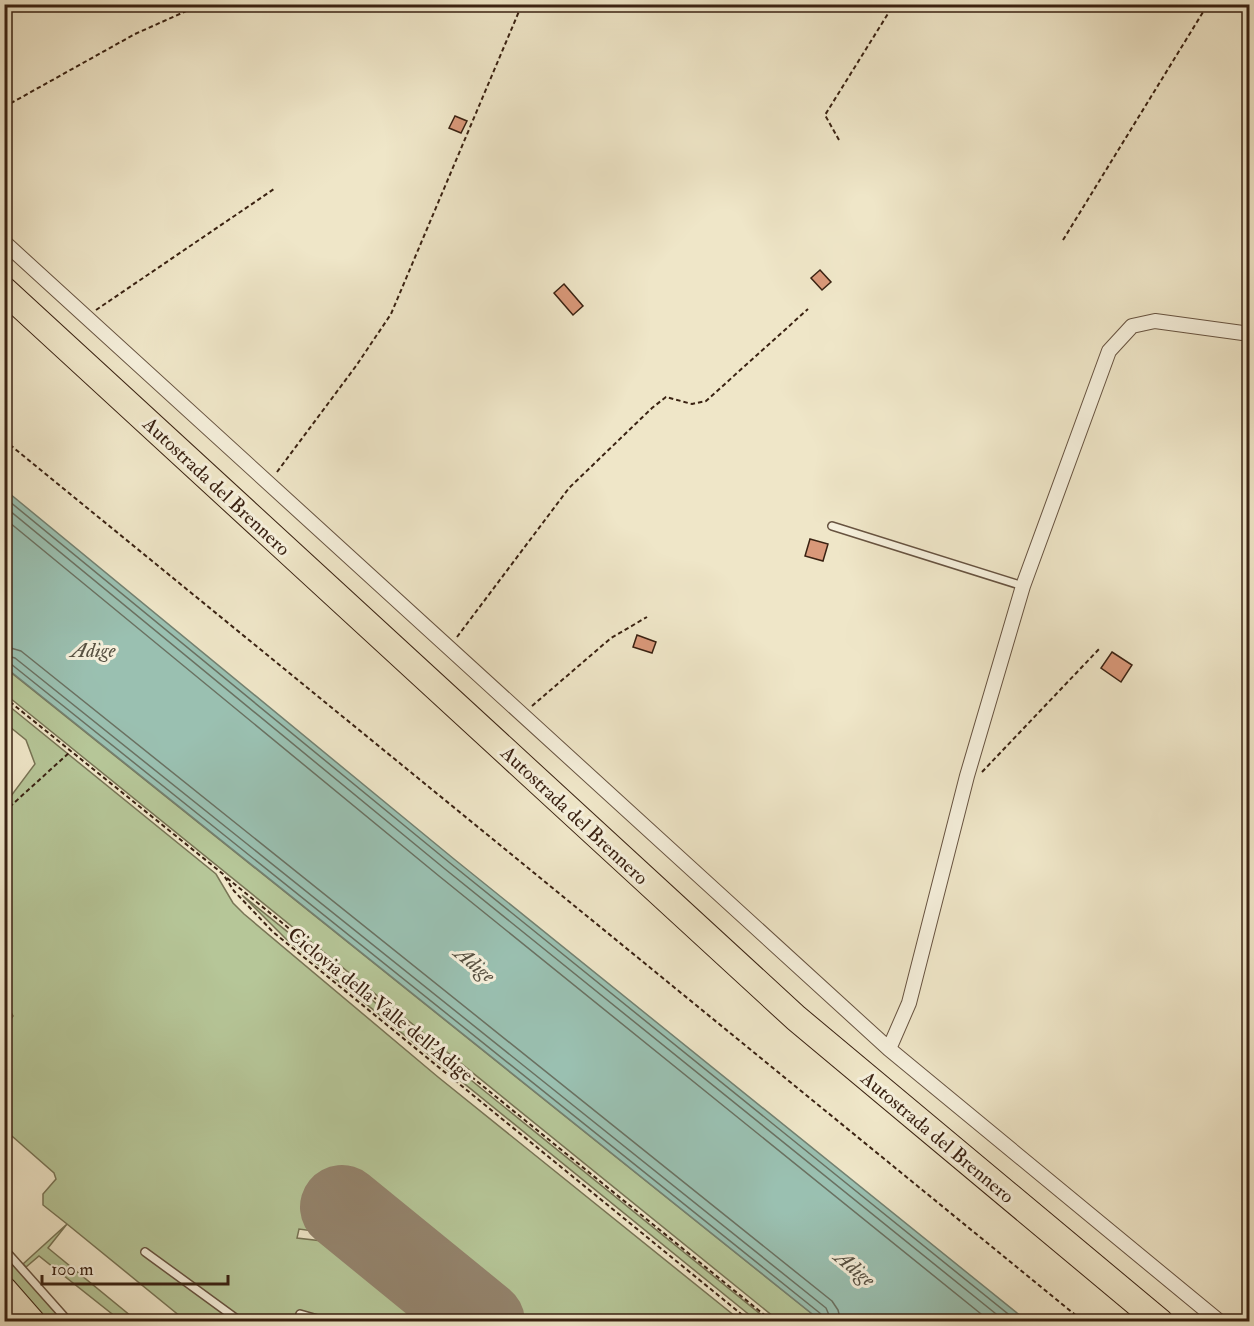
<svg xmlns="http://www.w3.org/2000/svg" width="1254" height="1326" viewBox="0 0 1254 1326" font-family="'IM FELL Double Pica',serif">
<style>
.green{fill:#b6c698;stroke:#787455;stroke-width:1.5}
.water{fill:#9ac0b1;stroke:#748171;stroke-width:1.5}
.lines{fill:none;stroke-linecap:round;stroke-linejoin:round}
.shore{stroke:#6a7162;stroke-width:1.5}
.runway{stroke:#94846d;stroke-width:84}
.building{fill:#d99879;stroke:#3a2212;stroke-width:1.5}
.lane-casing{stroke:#675340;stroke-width:10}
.street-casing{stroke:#675340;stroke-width:16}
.highway-casing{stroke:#3a2212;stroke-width:28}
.path{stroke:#3a2212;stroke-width:2;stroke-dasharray:4.5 3;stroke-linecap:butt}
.lane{stroke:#f5efdb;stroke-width:7}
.street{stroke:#f5efdb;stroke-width:14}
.highway{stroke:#efe6c8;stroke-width:26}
.labels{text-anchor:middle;stroke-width:6;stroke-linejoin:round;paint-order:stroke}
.street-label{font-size:20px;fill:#3a2212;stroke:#f5efdb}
.water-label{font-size:21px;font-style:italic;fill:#575142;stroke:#f5efdb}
</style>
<rect width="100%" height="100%" fill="#efe6c8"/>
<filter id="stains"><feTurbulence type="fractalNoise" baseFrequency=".00333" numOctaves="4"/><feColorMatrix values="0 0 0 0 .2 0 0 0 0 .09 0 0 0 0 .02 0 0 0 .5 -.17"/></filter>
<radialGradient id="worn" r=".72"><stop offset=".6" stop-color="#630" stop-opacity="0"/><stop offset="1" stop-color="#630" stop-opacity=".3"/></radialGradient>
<path class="green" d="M4 667 821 1321H779L5 694Z
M4 702 216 874 233 903 244 914 438 1077 741 1321H530L361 1184 321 1232 299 1229 297 1238 340 1243 437 1321H186L67 1224 48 1248 137 1321H121L39 1256 26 1267 23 1264 67 1224 43 1205V1194L56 1179 54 1173 5 1130V1028L13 1016 4 1000 5 804 35 764 26 740 5 723Z
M242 895 769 1321H757L286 939Z
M4 1253 65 1321H47L5 1278Z"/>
<path class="water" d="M4 489 454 859 1027 1321H821L5 667Z"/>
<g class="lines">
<path class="shore" d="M4 497 450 863 1018 1322
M4 506 445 869 1006 1322
M4 518 439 876 991 1322
M4 646 21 651 832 1301 838 1310 841 1322
M4 655 15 658 826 1308 832 1322
M4 662 11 664 821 1314 824 1322"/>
<path class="runway" d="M342 1207 483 1322"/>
</g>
<path class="building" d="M455 116 467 121 461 133 449 128Z
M820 270 831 282 822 290 811 278Z
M564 284 583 306 573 315 554 293Z
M810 539 828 544 823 561 805 556Z
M637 635 656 642 652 653 633 647Z
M1112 652 1132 665 1121 682 1101 668Z"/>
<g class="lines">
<defs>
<path id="lane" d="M832 526 1023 586
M4 1249 69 1322
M145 1252 241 1322
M300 1314 328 1322"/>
<path id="street" d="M4 242 889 1049 1220 1322
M889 1049 909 1003 967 776 1023 586 1109 351 1132 326 1155 321 1250 334"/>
<path id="highway" d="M4 290 796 1018 1160 1322
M4 1290 32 1322"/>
</defs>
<use href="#lane" class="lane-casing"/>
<use href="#street" class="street-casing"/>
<use href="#highway" class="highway-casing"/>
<path class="path" d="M4 107 135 34 202 4
M839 140 825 115 894 4
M1063 240 1208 4
M96 310 274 189
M4 440 1084 1322
M277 472 356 366 391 314 520 9 513 4
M457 637 569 488 652 408 666 397 692 404 706 401 808 309
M4 697 223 874 234 891 273 932 751 1322
M532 706 611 638 647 617
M982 772 1100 648
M4 812 71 751
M227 878 773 1322"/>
<use href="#lane" class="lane"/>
<use href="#street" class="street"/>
<use href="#highway" class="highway"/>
</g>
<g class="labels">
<g class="street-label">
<text transform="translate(217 486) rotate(43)" y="7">Autostrada del Brennero</text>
<text transform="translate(575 815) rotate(43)" y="7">Autostrada del Brennero</text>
<text transform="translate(381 1004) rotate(39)" y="7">Ciclovia della Valle dell'Adige</text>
<text transform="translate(938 1137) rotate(40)" y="7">Autostrada del Brennero</text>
</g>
<g class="water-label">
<text x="93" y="657">Adige</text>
<text transform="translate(475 964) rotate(39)" y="7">Adige</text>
<text transform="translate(855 1268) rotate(39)" y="7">Adige</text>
</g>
</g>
<rect width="1254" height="1326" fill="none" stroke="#efe6c8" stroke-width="24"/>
<rect x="6" y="6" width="1242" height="1314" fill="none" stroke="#3a2212" stroke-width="3"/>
<rect x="12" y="12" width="1230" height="1302" fill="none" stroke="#3a2212" stroke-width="1.5"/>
<path d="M42 1275v9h186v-9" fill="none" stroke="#3a2212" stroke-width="3"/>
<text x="51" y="1275" font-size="18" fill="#3a2212" stroke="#f5efdb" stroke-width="4.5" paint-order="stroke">100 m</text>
<rect width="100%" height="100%" filter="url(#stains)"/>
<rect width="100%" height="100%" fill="url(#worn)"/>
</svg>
